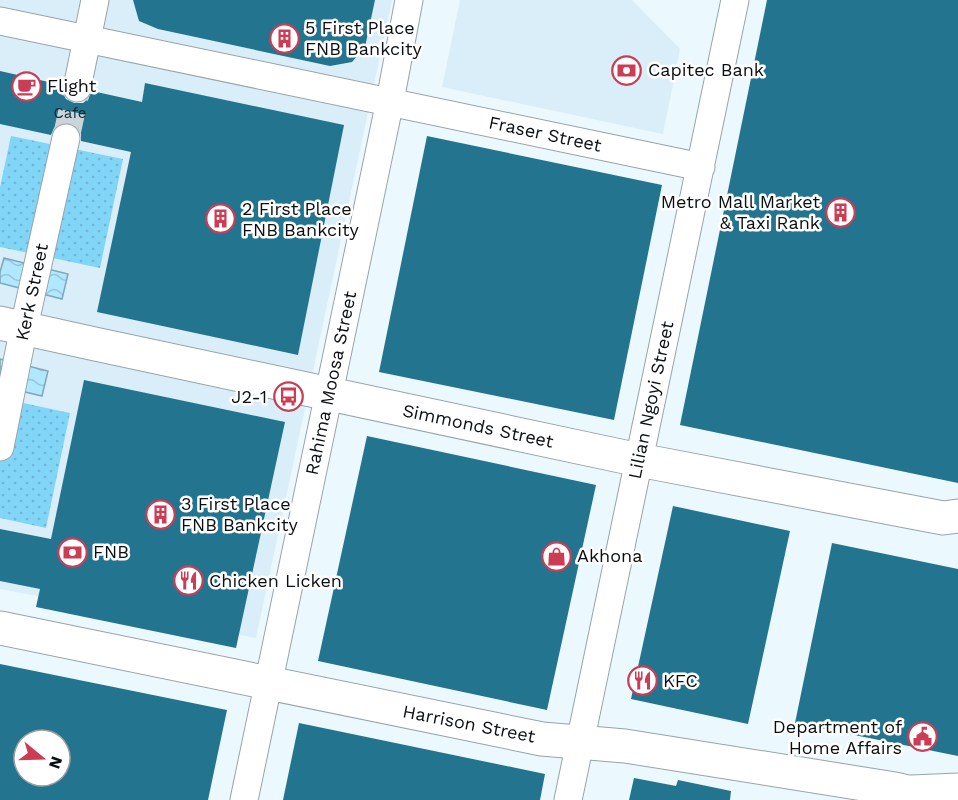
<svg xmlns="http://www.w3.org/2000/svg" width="958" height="800" viewBox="0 0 958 800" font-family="'Work Sans',sans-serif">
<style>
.built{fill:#d9eef8}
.grass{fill:url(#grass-dots)}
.water{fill:url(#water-waves);stroke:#7ea7b7;stroke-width:1.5}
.building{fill:#23748f;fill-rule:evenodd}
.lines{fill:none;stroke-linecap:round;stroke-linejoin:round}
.minor-tunnel{stroke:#c9d5da;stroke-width:27;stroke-dasharray:27 14;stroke-linecap:butt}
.minor-casing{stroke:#97a4a9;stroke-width:29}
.major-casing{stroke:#97a4a9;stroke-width:35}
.minor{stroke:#fff;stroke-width:27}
.major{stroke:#fff;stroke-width:33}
.labels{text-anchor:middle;stroke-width:5;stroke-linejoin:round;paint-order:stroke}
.number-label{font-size:15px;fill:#102830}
.poi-label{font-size:18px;fill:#0a0e10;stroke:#fff;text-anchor:start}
.street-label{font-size:18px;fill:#0a0e10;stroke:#fff}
</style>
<defs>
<pattern id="grass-dots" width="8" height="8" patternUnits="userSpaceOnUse" patternTransform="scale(1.5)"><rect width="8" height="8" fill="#81d6f7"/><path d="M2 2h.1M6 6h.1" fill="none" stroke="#6eb6d3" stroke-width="1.8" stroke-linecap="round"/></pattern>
<pattern id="water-waves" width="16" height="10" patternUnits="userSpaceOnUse" patternTransform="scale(1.5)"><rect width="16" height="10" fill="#b0e8ff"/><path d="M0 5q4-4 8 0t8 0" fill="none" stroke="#96c6da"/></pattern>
</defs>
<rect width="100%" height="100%" fill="#ebf8fe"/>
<path class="built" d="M0 0H392L256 638 0 589Z
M460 0H632L680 49 663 134 442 87Z"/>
<path class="grass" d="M11 136 123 159 100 268 0 247V187Z
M0 398 70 413 46 528 0 518Z"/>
<path class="water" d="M4 258 68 274 62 299 0 283V272Z
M0 359 48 371 42 396 0 386Z"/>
<path class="building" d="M133 0H375L365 47 352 62 330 66 158 29 139 21Z
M767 0H958V483L680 425Z
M0 71 62 85V92L66 99 74 103H83L88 99 92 91 142 102 145 83 344 125 298 355 97 312 131 152 81 141V133L77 127 70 123H61L54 128 51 135 0 124Z
M427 136 662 185 614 420 379 372Z
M84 380 285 422 236 648 36 607 40 589 0 581V529L51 539Z
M367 436 596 485 547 710 318 661Z
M673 506 790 531 748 724 631 699Z
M832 543 958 569V756L795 723Z
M0 664 227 710 208 800H0ZM24 740H60V776H24Z
M299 723 545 774 540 800H283Z
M634 778 676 786 678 780 731 791 730 800H629Z"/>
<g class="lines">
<path class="minor-tunnel" d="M66 138 77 88"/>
<defs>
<path id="minor" d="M0 21 701 167
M77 88 95 0
M0 447 24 327 66 138
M912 789 958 787
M244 800 390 101 409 0
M568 800 735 0"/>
<path id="major" d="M0 323 95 344 639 460 943 518 958 516
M0 628 542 739 625 746 895 789 940 800"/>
</defs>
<use href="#minor" class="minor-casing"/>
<use href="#major" class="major-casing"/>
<use href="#minor" class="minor"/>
<use href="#major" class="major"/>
</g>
<defs>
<symbol id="building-ring" viewBox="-11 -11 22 22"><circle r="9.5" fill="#fff" stroke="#cc3c55" stroke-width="1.5"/><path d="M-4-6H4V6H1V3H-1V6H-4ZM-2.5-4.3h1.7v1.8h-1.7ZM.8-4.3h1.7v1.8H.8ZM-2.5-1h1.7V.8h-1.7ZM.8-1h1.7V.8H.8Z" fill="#cc3c55"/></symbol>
<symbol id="bank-ring" viewBox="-11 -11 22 22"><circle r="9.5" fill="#fff" stroke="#cc3c55" stroke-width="1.5"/><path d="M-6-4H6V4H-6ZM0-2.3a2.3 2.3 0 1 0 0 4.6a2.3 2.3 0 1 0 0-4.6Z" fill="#cc3c55"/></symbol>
<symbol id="cafe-ring" viewBox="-11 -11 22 22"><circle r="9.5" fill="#fff" stroke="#cc3c55" stroke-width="1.5"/><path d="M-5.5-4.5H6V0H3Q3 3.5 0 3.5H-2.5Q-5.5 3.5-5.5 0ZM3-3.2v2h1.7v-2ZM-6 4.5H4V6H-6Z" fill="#cc3c55"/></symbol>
<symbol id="bus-ring" viewBox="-11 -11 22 22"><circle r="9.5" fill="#fff" stroke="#cc3c55" stroke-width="1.5"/><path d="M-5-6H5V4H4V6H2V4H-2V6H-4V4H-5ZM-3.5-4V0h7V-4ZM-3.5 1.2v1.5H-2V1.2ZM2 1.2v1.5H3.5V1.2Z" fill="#cc3c55"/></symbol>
<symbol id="shop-ring" viewBox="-11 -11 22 22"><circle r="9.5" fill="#fff" stroke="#cc3c55" stroke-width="1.5"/><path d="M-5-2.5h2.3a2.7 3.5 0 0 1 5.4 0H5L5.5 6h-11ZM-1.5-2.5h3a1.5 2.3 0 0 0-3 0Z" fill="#cc3c55"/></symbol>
<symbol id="restaurant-ring" viewBox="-11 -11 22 22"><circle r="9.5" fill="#fff" stroke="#cc3c55" stroke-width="1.5"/><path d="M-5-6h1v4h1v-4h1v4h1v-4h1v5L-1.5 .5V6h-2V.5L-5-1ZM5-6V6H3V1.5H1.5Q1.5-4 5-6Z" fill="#cc3c55"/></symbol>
<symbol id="civic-ring" viewBox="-11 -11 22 22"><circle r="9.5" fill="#fff" stroke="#cc3c55" stroke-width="1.5"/><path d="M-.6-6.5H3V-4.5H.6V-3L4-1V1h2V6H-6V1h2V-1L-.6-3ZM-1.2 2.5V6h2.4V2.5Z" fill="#cc3c55"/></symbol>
</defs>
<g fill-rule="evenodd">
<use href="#building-ring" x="268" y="22" width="33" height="33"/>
<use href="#bank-ring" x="610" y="54" width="33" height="33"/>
<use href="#cafe-ring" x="10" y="70" width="33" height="33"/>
<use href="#building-ring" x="824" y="196" width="33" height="33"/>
<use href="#building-ring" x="204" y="202" width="33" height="33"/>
<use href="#bus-ring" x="272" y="380" width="33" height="33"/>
<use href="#building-ring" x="144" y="498" width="33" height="33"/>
<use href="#bank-ring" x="56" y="536" width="33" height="33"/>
<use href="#shop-ring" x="540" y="540" width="33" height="33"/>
<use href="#restaurant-ring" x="172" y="564" width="33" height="33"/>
<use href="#restaurant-ring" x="626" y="664" width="33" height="33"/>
<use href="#civic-ring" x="906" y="720" width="33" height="33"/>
</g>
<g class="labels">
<g class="number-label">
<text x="70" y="118">Cafe</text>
</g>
<g class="poi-label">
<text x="305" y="34">5 First Place<tspan x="305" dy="21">FNB Bankcity</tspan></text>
<text x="648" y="76">Capitec Bank</text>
<text x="47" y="92">Flight</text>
<text x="820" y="208" text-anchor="end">Metro Mall Market<tspan x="820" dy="21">&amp; Taxi Rank</tspan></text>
<text x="242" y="215">2 First Place<tspan x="242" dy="21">FNB Bankcity</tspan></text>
<text x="267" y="403" text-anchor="end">J2-1</text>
<text x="181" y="510">3 First Place<tspan x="181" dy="21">FNB Bankcity</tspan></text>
<text x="93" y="558">FNB</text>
<text x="577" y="562">Akhona</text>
<text x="209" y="587">Chicken Licken</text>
<text x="663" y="687">KFC</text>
<text x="902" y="733" text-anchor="end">Department of<tspan x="902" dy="21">Home Affairs</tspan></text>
</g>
<g class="street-label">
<text transform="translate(545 134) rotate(12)" y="6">Fraser Street</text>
<text transform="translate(32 292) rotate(-78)" y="6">Kerk Street</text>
<text transform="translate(331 383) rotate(-78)" y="6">Rahima Moosa Street</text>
<text transform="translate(651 400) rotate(-78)" y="6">Lilian Ngoyi Street</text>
<text transform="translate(478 426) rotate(12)" y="6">Simmonds Street</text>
<text transform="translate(469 724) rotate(11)" y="6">Harrison Street</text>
</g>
</g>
<g transform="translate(42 758) rotate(109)"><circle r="28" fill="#ffffff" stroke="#9d9f9f" stroke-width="1.5"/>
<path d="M0-4.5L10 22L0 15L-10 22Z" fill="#cc3c55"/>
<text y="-9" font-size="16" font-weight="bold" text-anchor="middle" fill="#0a0e10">N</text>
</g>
</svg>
